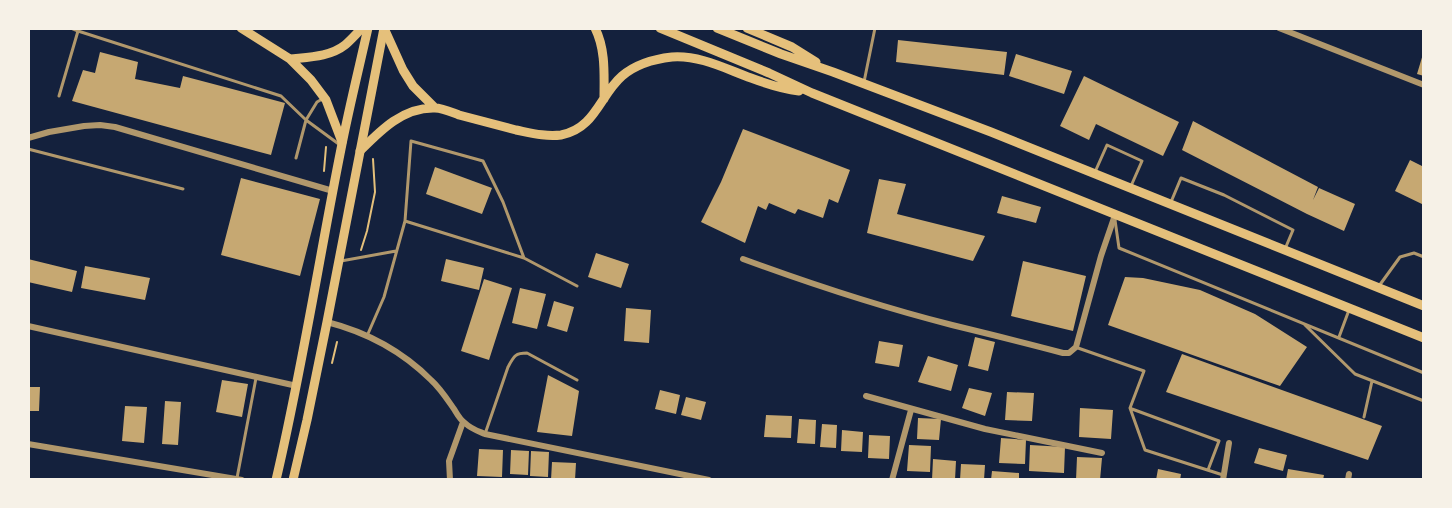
<svg xmlns="http://www.w3.org/2000/svg" width="1452" height="508" viewBox="0 0 1452 508" font-family="'Libre Baskerville',serif">
<style>
.building{fill:#c6a872}
.lines{fill:none;stroke-linecap:round;stroke-linejoin:round}
.path{stroke:#e5c07b;stroke-width:2}
.service{stroke:#b1986c;stroke-width:3}
.minor{stroke:#b1986c;stroke-width:6}
.primary{stroke:#e5c07b;stroke-width:9}
.trunk{stroke:#e5c07b;stroke-width:9}
</style>
<rect width="100%" height="100%" fill="#14213d"/>
<path class="building" d="M898 40 1007 52 1004 75 896 62Z
M100 52 138 62 135 79 180 88 183 76 285 103 271 155 72 101 83 70 95 73Z
M1016 54 1072 71 1064 94 1009 76Z
M1423 54H1424V76L1417 74Z
M1084 76 1179 122 1163 156 1096 124 1089 140 1060 126Z
M1193 121 1318 187 1313 200 1319 188 1355 204 1344 231 1307 214 1182 150Z
M743 129 850 170 838 203 829 199 823 218 798 209 795 214 769 203 766 210 758 206 745 243 701 222 721 182Z
M1410 160 1424 167V205L1395 191Z
M435 167 492 188 482 214 426 194Z
M241 178 320 199 300 276 221 255Z
M879 179 906 184 897 214 985 236 973 261 867 233Z
M1002 196 1041 207 1036 223 997 213Z
M596 253 629 264 621 288 588 277Z
M28 259 77 271 72 292 28 282Z
M446 259 484 268 479 290 441 281Z
M1023 261 1086 276 1073 331 1011 316Z
M85 266 150 278 145 300 81 288Z
M1125 277 1143 278 1200 290 1255 314 1307 347 1280 386 1108 325Z
M484 279 512 288 489 360 461 351Z
M520 288 546 294 537 329 512 323Z
M554 301 574 307 567 332 547 326Z
M626 308 651 310 649 343 624 341Z
M975 337 995 342 988 371 968 366Z
M879 341 903 345 899 367 875 363Z
M1182 354 1382 426 1368 460 1166 392Z
M928 356 958 365 951 391 918 382Z
M548 375 579 391 572 436 537 432Z
M222 380 248 384 242 417 216 412Z
M28 387H40L39 411H28Z
M969 388 992 393 985 416 962 408Z
M660 390 680 395 676 414 655 409Z
M1007 392 1034 393 1032 421 1005 420Z
M686 397 706 402 701 420 681 415Z
M165 401 181 402 178 445 162 444Z
M125 406 147 407 144 443 122 441Z
M1080 408 1113 410 1111 439 1079 437Z
M766 415 792 416 791 438 764 437Z
M918 418 941 419 939 440 917 439Z
M799 419 816 420 815 444 797 443Z
M822 424 837 425 836 448 820 447Z
M842 430 863 432 862 452 841 451Z
M869 435 890 436 889 459 868 458Z
M1001 438 1026 440 1025 464 999 463Z
M909 445 931 446 930 472 907 471Z
M1030 445 1065 447 1064 473 1029 471Z
M1259 448 1287 455 1283 471 1254 463Z
M479 449 503 450 502 477 477 476Z
M511 450 529 451 528 475 510 474Z
M531 451 549 452 548 477 530 476Z
M1077 457 1102 458 1100 480H1076Z
M933 459 956 461 955 480H932Z
M552 462 576 463 575 480H551Z
M961 464 985 465 984 480H960Z
M1158 469 1181 474 1180 480H1156Z
M1288 469 1324 475 1323 480H1286Z
M992 471 1019 473V480H991Z"/>
<g class="lines">
<path class="path" d="M324 171 326 147
M361 250 367 231 375 192 373 159
M332 363 337 342"/>
<path class="service" d="M78 31 281 96 306 120 317 102 324 98
M864 82 875 28
M59 96 78 31 71 28
M28 149 183 189
M296 158 306 120 340 145
M1095 172 1107 145 1142 161 1131 186
M1171 202 1181 178 1224 195 1293 230 1285 249
M1115 220 1119 248 1424 373
M405 221 411 141 483 161 503 202 524 258
M341 261 396 251
M1379 286 1400 257 1414 253 1424 257
M1305 325 1355 374 1424 401
M367 336 384 297 405 221 524 258 577 286
M1339 337 1349 310
M1078 348 1144 371 1130 408 1145 450 1223 475
M1132 409 1219 441 1208 470
M1364 417 1372 381
M485 434 508 367C514 356 515 353 527 353L577 380
M237 478 256 378"/>
<path class="minor" d="M1279 28 1424 85
M28 138 49 132 84 126 100 125 115 127 333 191
M743 259C811 284 881 307 952 325 989 334 1026 343 1063 353H1069L1076 347 1101 256 1115 215
M327 322C366 332 402 351 431 380 440 388 447 399 454 409 457 414 460 420 465 423 471 429 478 431 485 434L709 480
M28 326 297 386
M866 396 985 429 1102 453
M28 444 242 480
M450 480 449 461 463 422
M892 480 911 410
M1223 480 1229 443
M1348 480 1349 474"/>
<path class="primary" d="M276 480C302 370 319 259 341 149 349 108 359 68 368 28
M293 480 307 420 327 322 384 28"/>
<path class="trunk" d="M241 28 290 59 311 80 326 100 342 142
M384 28 403 70 413 86 434 107
M595 28C606 50 604 75 604 99
M660 28 769 73 812 93 1424 338
M717 28 781 54 833 72 991 132 1424 306
M747 28 792 47 816 62
M290 59C308 57 330 57 345 45 351 40 356 34 362 28
M360 151C380 131 402 108 433 108 441 107 451 112 459 115 478 120 497 125 516 130 531 133 546 137 561 135 595 129 600 95 622 76 636 64 654 59 672 57 700 55 726 69 751 78 767 84 783 89 799 91"/>
</g>
<rect width="1452" height="508" fill="none" stroke="#f6f1e7" stroke-width="60"/>
</svg>
